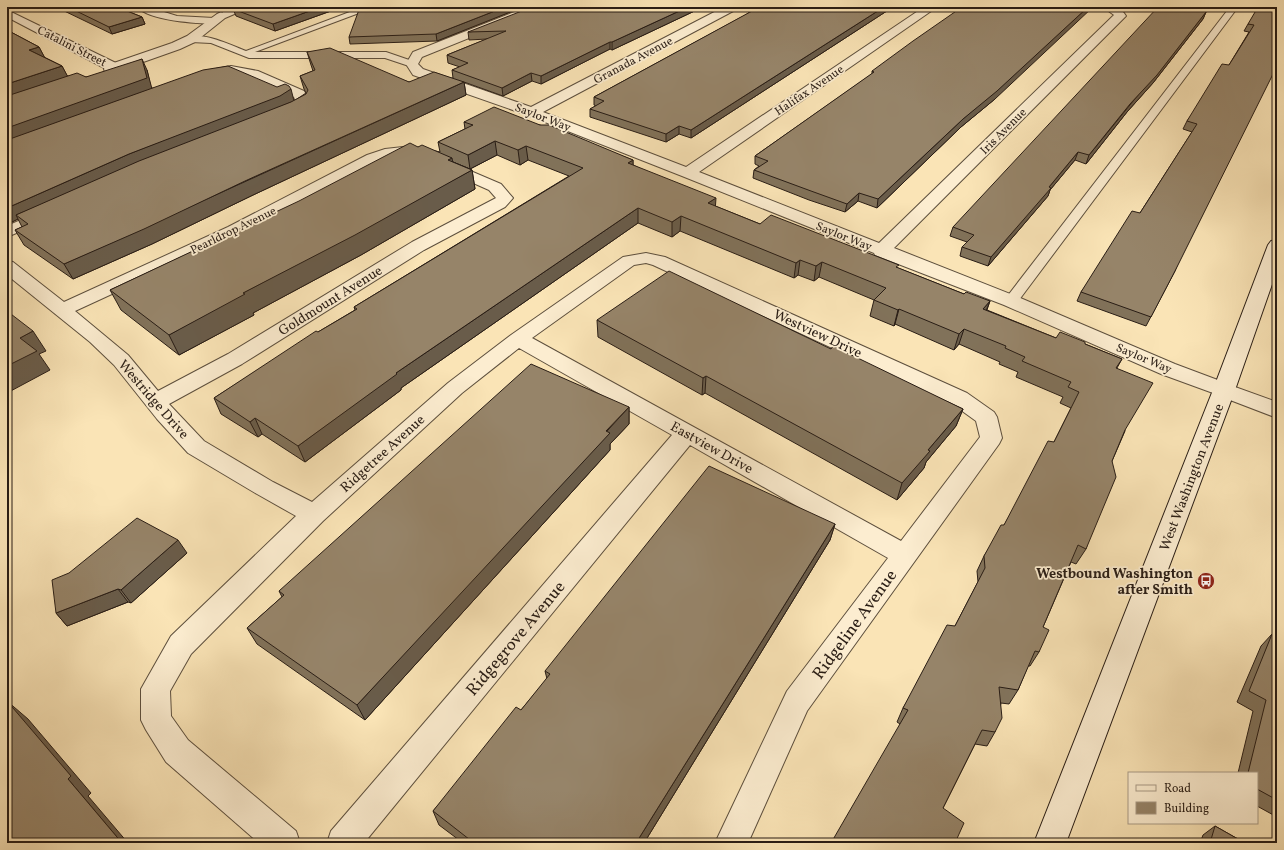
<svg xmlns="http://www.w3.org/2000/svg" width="1284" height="850" viewBox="0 0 1284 850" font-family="Vollkorn,serif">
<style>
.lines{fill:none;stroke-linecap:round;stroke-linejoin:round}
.service-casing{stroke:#5d4f3d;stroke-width:2}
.minor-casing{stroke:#5d4f3d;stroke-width:2}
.tertiary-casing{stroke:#5d4f3d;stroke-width:2}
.secondary-casing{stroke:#291d15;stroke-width:2}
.service{fill:#fcedd0;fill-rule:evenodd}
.minor{fill:#fcedd0;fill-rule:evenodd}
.tertiary{fill:#fcedd0;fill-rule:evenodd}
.secondary{fill:#fcedd0;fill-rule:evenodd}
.wall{fill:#81725a;stroke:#291d15}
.shaded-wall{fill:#695c4a;stroke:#291d15}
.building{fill:#968469;stroke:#291d15}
.labels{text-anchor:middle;stroke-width:3.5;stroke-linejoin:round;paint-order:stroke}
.far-street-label{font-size:12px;fill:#291d15;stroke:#fcedd0}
.street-label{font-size:14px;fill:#291d15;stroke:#fcedd0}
.poi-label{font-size:14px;font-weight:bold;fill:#291d15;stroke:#fcedd0;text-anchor:end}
.near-street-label{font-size:17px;fill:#291d15;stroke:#fcedd0}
</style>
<rect width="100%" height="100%" fill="#fae4b6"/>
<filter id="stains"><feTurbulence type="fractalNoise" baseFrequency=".005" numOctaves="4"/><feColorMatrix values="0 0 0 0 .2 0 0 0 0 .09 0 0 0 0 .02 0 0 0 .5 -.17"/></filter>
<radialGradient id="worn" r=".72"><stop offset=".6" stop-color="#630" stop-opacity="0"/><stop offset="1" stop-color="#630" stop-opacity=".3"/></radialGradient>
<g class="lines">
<defs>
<path id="service" d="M137 7H148L177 16 214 18 218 21 214 24C195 23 151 21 137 7Z
M363 7H375L255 52H386L415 62 417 64 415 66H409L385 58H249L211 43 191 42 187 39C198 29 233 46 246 51Z
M1230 7H1238L1016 304 1011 305 1006 304 1004 301 1006 298Z"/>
<path id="minor" d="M527 7H543L541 9 422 57 418 64 423 69 531 107 724 7H739L737 9 543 112 686 167 924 7H937L699 172 879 243 1114 15 1103 7C1114 7 1120 6 1126 16L894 248 1018 297 1175 364 1231 385 1235 390 1231 395 1224 397 1161 374 1004 305 875 255 874 253 682 176 527 115 413 75 406 64 413 52Z
M7 10 120 65 121 68 120 71H110L7 17Z
M231 66 258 71 304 91 311 103 309 106C300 111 290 120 279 117L277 114 279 111 296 102 294 97C275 88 253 74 231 74 223 74 215 79 206 77L205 74 206 71Z
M412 146 501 184 513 198 505 207 424 250 242 364 169 404 204 441 273 482 312 502 448 383 511 335 623 257 646 253 665 257 967 393 994 412 997 417 1002 438 999 444 807 711 748 843H715L787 691 888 558 690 445 364 843H327L331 831 672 435 519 348 462 393 323 521 191 654 170 691 171 716 188 740 296 831 300 843H259L166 762 146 730 141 720V689L171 636 296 516 257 494 188 453 157 419 114 365 90 342 7 275V261L13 262 64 302 228 227 367 155 385 149ZM410 155 489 190 496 198 412 242 228 354 158 391 128 355 75 311 240 235 377 161 388 157ZM646 263 653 265 951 403 976 421 980 437 901 541 532 338 634 265Z
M48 208 54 209 56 213 54 217 7 237V226Z"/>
<path id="tertiary" d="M232 7H248L246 9 225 18 195 42 180 49 115 72H105L104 69 105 66 172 43 187 36 217 14Z
M1224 383 1277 402V418L1217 395 1213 390 1217 385Z"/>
<path id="secondary" d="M1277 240V270L1235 390 1066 843H1034L1213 390 1268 245 1271 241Z"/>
</defs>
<use href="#service" class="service-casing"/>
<use href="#minor" class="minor-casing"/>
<use href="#tertiary" class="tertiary-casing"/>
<use href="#secondary" class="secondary-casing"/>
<use href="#service" class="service"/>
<use href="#minor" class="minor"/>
<use href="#tertiary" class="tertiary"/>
<use href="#secondary" class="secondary"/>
</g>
<path class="wall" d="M56 7H117L142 17 145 24 112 34Z
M210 7H230L222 12Z
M342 7 275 31 236 16 233 9Z
M523 7 437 41 350 44 349 37Z
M703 7 612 50 610 49 541 84 532 81 503 96 464 82 466 95 251 196 152 244 73 279 24 245 15 230 22 227 18 219 12 222 7 218V30L39 47 44 57 62 66 67 76 86 77 147 70 151 88 294 101 306 93 304 89 300 76 313 71 311 65 307 52 409 82 453 78 452 70 460 67 448 63 447 55 487 39 469 40 468 32Z
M745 7H893L691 138 679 134 666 142 590 117V109L596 106 594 105V97L749 13Z
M1277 7 1175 271 1146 326 1077 301 1081 292 1140 213 1192 132 1183 129 1187 121 1229 65 1249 32 1244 31 1248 24Z
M1204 10 1206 12 1203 19 1153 83 1127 112 1086 164 1075 160 1050 190 1048 196 988 266 960 256 962 247 967 242 950 236 953 227Z
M872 71 995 99 961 127 877 208 858 201 845 212 809 200 753 178 754 170 759 166 755 164V156L872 74Z
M464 122 540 125 633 160V165L715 206 760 224 898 268 964 294 990 301 987 310 1056 338 1085 344 1122 359 1117 368 1125 431 1112 461 1086 549 1076 564 1071 562 1043 627 1039 652 1030 666H1028L1018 690 1009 704 1001 703 995 732 987 746 975 744 943 808 955 843 900 724 897 722 903 708 955 626 978 582 977 571 984 556 1004 525 1054 442 1071 408 1060 403 1063 397 1016 377 1018 372 999 364 1000 362 959 344 954 350 895 324 894 326 870 316 874 300 819 277 814 281 798 275 794 278 680 231 672 237 638 223 401 388V390L305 462 262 434 258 437 221 414 214 398 318 332 355 310 354 307 569 176 528 160 520 165 497 155 470 169 453 162 472 170 475 189 361 255 253 313 254 315 179 355 121 310 110 290 418 147 440 152 438 142 465 129Z
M597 320 831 349 963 409 956 426 926 462 924 468 897 500 705 393 702 395 598 337Z
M629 407V424L610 444V450L365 720 257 644 247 628 282 597 279 591Z
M1277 488V495L1275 494Z
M835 524 830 540 644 843H463L439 825 433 811 521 710 547 679 545 671Z
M187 553 131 603 128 602 67 626 56 613Z
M1272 634 1277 637V817L1257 806V773H1238L1253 711 1237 702 1261 646Z
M1215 826 1245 843H1200L1203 835Z"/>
<path class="shaded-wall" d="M221 7H230L222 12Z
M321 7H342L275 31 273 24Z
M505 7H523L437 41 436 34Z
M688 7H703L612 50V42Z
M884 7H893L691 138V130Z
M1088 7H1093L995 99 961 127 877 208 878 199 963 119Z
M1206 12 1203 19 1153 83 1127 112 1086 164 1089 155Z
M142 17 145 24 112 34 109 27Z
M610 42V49L541 84V76Z
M39 47 45 58 29 50Z
M142 59 147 70 152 89 7 142V128Z
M62 66 68 77 7 98V84Z
M531 73 532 81 503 96 502 88Z
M464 82 466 95 251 196 152 244 73 279 64 264Z
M291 89 294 101 16 215 18 219 12 222 7 213V208L129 154Z
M679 126V134L666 142V134Z
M495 141 497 155 470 169 468 155Z
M526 146 528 160 520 165 518 150Z
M1078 152 1075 160 1050 190 1048 196 988 266 991 257Z
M452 158 455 177 448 160Z
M633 160V174L628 163Z
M472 170 475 189 361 255 253 313 254 315 179 355 169 335 243 293Z
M859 193 858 201 845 212 847 204Z
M716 198 715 212 708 203Z
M638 208V223L401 388V390L305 462 298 446 396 373Z
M681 216 680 231 672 237V222Z
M800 260 798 275 794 278 796 263Z
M822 262 819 277 814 281 816 266Z
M990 301 984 316 983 309Z
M899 309 895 324 894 326 898 310Z
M964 329 959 344 954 350 959 334Z
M33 331 46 351 39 354 50 370 7 393V366L20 338Z
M706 376 705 393 702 395 703 378Z
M629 407V424L610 444V450L365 720 357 705Z
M963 409 956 426 926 462 924 468 897 500 902 483 928 450Z
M255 418 262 434 258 437 250 422Z
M835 524 830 540 644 843H636Z
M178 540 187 553 131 603 121 590Z
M118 589 128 602 67 626 56 613Z
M7 701 28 719 91 793 88 796 128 843H122L68 779Z"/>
<path class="building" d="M68 7H117L142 17 109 27Z
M237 7H321L273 24 233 9Z
M360 7H505L436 34 349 37Z
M532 7H688L612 42H610L541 76 531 73 502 88 452 70 468 63 447 55 506 31 468 32Z
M750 7H884L691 130 679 126 666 134 590 109 604 101 594 97 752 11Z
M962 7H1088L997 91 963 119 878 199 859 193 847 204 811 191 754 170 768 161 755 156 874 72 872 71 913 41Z
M1158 7H1204L1203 8 1206 12 1157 75 1130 104 1089 155 1078 152 1049 187 1051 188 991 257 962 247 974 235 953 227Z
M1258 7H1277V66L1175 271 1151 317 1081 292 1132 211 1140 213 1197 124 1187 121 1222 64 1229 65 1254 25 1248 24Z
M7 30 39 47 29 50 62 66 7 84Z
M330 48 409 82 434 72 464 82 245 181 144 229 64 264 15 230 28 224 16 215 139 161 291 102 306 94 308 90 300 76 315 70 307 52Z
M142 59 147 78 7 128V96L77 73 86 77Z
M228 66 277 87 285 84 289 86 291 89 280 96 129 154 7 208V140L203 70Z
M494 107 540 125H549L633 160 628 163 716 198 708 203 760 224 771 215 899 265 896 267 964 294 966 292 990 301 983 309 1056 338 1060 332 1085 342V344L1122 359 1116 368 1153 383 1125 430 1112 461 1116 477 1086 549 1078 545 1043 627 1049 630 1039 652 1035 651 1018 690 999 687 1002 718 995 732 982 730 943 808 964 823 955 843H831L908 710 903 708 947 625 955 626 985 568 984 556 1001 525H1004L1048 441 1054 442 1079 392 1068 387 1071 382 1022 361 1025 357 1005 348 1006 346 964 329 959 334 899 309 898 310 874 300 886 288 822 262 816 266 800 260 796 263 681 216 672 222 638 208 396 373 397 374 298 446 255 418 250 422 214 398 316 331 318 332 357 309 354 307 583 168 526 146 518 150 495 141 468 155 438 142 473 125 464 122Z
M410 143 418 147 422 145 452 158 448 160 472 170 355 235 243 293 245 294 169 335 110 290 299 201Z
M669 271 831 349 833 346 963 409 928 450 930 451 902 483 706 376 703 378 597 320Z
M7 311 33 331 20 338 37 351 7 366Z
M531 364 629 407 606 431 610 433 357 705 247 628 284 595 279 591Z
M709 466 835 524 636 843H474L433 811 516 707 521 710 550 674 545 671Z
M137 518 178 540 121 590 118 589 56 613 52 580 69 573Z
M1272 634 1277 637V800L1257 789V773H1248L1266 700 1249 691Z
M7 701 71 776 68 779 122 843H7Z
M1215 826 1245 843H1210Z"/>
<defs>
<symbol id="bus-disc" viewBox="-11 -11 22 22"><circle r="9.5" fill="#8f2418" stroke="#fcedd0"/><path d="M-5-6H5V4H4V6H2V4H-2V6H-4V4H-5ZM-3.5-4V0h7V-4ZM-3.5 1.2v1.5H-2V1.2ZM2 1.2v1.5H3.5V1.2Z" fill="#fff"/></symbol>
</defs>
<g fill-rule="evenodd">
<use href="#bus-disc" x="1196" y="571" width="20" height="20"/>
</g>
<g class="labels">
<g class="far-street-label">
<text transform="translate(72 46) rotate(27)" y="4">Catalini Street</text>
<text transform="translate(633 60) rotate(-28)" y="4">Granada Avenue</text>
<text transform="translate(809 90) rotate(-34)" y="4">Halifax Avenue</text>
<text transform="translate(543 117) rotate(21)" y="4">Saylor Way</text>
<text transform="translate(1003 131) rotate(-45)" y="4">Iris Avenue</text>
<text transform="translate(233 230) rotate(-26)" y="4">Pearldrop Avenue</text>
<text transform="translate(844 236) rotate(22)" y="4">Saylor Way</text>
<text transform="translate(1144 358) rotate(23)" y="4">Saylor Way</text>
</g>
<g class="street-label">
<text transform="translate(330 300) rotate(-32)" y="5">Goldmount Avenue</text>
<text transform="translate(818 333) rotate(25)" y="5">Westview Drive</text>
<text transform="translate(154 399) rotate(49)" y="5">Westridge Drive</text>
<text transform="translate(712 447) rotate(29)" y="5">Eastview Drive</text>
<text transform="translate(382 453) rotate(-42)" y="5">Ridgetree Avenue</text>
<text transform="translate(1191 477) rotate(-69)" y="5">West Washington Avenue</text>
</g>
<g class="poi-label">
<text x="1193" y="578">Westbound Washington<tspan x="1193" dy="16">after Smith</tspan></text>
</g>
<g class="near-street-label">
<text transform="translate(854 624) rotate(-54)" y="6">Ridgeline Avenue</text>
<text transform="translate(515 638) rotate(-50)" y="6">Ridgegrove Avenue</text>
</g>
</g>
<rect width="1284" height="850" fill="none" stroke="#fae4b6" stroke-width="24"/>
<rect x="8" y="8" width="1268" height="834" fill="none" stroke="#291d15" stroke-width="2"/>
<rect x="12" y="12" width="1260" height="826" fill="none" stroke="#291d15"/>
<rect x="1128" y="772" width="130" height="52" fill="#fcedd0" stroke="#a89a85"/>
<rect x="1136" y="785" width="20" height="6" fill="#fcedd0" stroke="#a89a85"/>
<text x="1164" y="792" font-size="12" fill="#291d15">Road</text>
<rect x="1136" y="802" width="20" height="12" fill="#968469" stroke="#a89a85"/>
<text x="1164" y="812" font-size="12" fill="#291d15">Building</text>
<rect width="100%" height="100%" filter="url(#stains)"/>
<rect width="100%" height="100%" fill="url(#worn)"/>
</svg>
